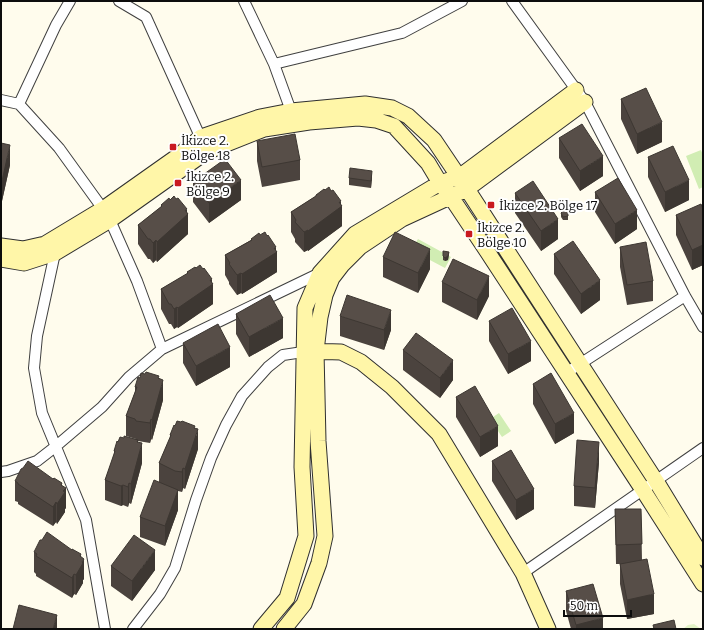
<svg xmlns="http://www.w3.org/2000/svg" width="704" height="630" viewBox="0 0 704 630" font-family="Bitter,serif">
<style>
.green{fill:#d1edb3}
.pitch{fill:#e3f3c6}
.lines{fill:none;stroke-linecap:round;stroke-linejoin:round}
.street-casing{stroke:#404040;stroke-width:12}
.secondary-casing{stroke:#2f2f2f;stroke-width:17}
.street{stroke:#fff;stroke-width:10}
.secondary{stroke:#fff6a8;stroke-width:15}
.wall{fill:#4b433e}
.shaded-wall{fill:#3d3732}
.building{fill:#574e48;stroke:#3d3732}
.poi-dot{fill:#c91920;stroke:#fff;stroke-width:1.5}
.labels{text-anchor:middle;stroke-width:4;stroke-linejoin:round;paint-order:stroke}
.poi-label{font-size:13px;fill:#0d0d0d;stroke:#fff;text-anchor:start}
</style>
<rect width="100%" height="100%" fill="#fffced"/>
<path class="green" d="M701 150 703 155V187L699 189 686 156Z
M418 239 451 257 445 268 411 250Z
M499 413 511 431 502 437 490 419Z"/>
<path class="pitch" d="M694 624 701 629H683L688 625Z"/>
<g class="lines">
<defs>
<path id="street" d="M119 1 146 17 203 143
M244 1 274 64 291 111
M512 1 585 102 685 296 703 327
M274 64 402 33 462 1
M1 100 19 104 59 148 103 209 110 220 137 281 162 349
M19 104 56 25 70 1
M55 253 37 336 34 368 42 413 86 520 105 629
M566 373 685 296
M1 472 8 471 37 461 55 447 102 407 129 377 162 349 320 273
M523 573 703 448
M133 629 160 594 175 568 196 500 211 458 226 425 242 396 268 367 283 355 303 352"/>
<path id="secondary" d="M1 246 23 249 45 244 103 209 178 156 201 137 260 117 291 111 365 104 392 108 408 116 434 140 467 189 656 481 703 558
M1 259 24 263 55 253 110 220 206 152 264 129 309 122 358 118 376 120 394 126 428 163 440 183 451 197 485 248 643 490 703 584
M306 351 341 352 361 362 392 387 439 434 523 573 548 629
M261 629 287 598 306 536 302 467 305 308 320 273 355 234 440 183 459 177 576 90
M284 629 304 604 319 563 325 536 318 441 316 351 320 317 325 295 332 278 342 265 360 247 402 219 467 189 585 102"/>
</defs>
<use href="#street" class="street-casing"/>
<use href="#secondary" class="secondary-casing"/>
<use href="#street" class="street"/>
<use href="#secondary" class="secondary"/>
</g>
<path class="wall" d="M621 99 662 142 637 154 621 119Z
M559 138 603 176 580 191 559 158Z
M257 141 300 160V180L262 187 257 161Z
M1 143 10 165 2 201H1Z
M648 157 689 200 665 212 648 177Z
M372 177 371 188 349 185V178Z
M193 182 241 200 209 223 193 202Z
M325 190 341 204 342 226 308 251V250L304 252 295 242V239L291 232V212L316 196V195Z
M595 192 637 229 615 244 595 212Z
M515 193 558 239 541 251 515 213Z
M170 200 187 212 188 234 157 262 156 260 153 263 150 259H148L138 244V225L161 207V205Z
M703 209V265L692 270 676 235V215Z
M561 213 568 216V220H563L561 217Z
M251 239 276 250 277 272 242 294 241 293 237 295 229 284V282L225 275V255L251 240Z
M620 247 653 281V301L627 305 620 267Z
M554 254 600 300 581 314 554 274Z
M449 255 448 260 445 261 443 260V256Z
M383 257 430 269 418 293 383 277Z
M196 268 212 283 213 304 178 328 177 327 174 329 171 324H169L161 309V289L187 274V272Z
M442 282 489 296 477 320 442 302Z
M236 314 283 338 249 357 236 334Z
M340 316 391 330 384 350 340 336Z
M489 321 531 361 508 374 489 341Z
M183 343 230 367 196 386 183 363Z
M403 350 453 380 440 398 403 370Z
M140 378H159L163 400 152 440 151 439 150 443 138 441 142 463 131 504 129 503 128 507 123 505 121 506 105 500V480L114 455V451L118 442 124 438 136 439 126 436V416L135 392V387Z
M533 384 574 433 555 444 533 404Z
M456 397 498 446 480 457 456 417Z
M175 426 195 428 198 449 185 489 183 488 182 492 178 491V510L165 546 140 537V517L159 482V463L170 438V435Z
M492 461 534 509 516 520 492 481Z
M599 462 595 508 574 506V486Z
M53 479 62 485 66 508 65 509V512L57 524 56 522 53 526 18 504V502L15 501V481Z
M615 509H641L642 560 654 614 627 619 620 584V564H616Z
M34 552 81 556 84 579 83 580V583L76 595 74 594 72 598 36 576V574L34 572Z
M111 566 155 570 132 601 111 586Z
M566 591 603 629H571L566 611Z"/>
<path class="shaded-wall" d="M662 122V142L637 154V134Z
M10 145V165L2 201V181Z
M603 156V176L580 191V171Z
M372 171V177L371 188V181Z
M241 180V200L209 223V203Z
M689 180V200L665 212V192Z
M341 201V207L342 206V226L308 251V231Z
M187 209V215L188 214V234L157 262V242Z
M637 210V229L615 244V224Z
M558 219V239L541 251V231Z
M308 230V250L304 252V232Z
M156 240V260L153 263V243Z
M703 245V265L692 270V250Z
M276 247V252H277V272L242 294V274Z
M430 249V269L418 293V273Z
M449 252 448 260 445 261V258Z
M241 273V293L237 295V275Z
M489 276V296L477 320V300Z
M212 279V285L213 284V304L178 328V308Z
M600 280V300L581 314V294Z
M177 307V327L174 329V309Z
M391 310V330L384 350V330Z
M283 318V338L249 357V337Z
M531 341V361L508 374V354Z
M230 347V367L196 386V366Z
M453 360V380L440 398V378Z
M159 376V395L163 380V400L152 440V420Z
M574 413V433L555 444V424Z
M151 419V439L150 443V423Z
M195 426V440L198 429V449L185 489V469Z
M498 426V446L480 457V437Z
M138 440V458L142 443V463L131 504V484Z
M599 442V462L595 508V488Z
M183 468V488L182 492V472Z
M62 483V496L63 491 66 488V508L65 509V512L57 524V504L61 485Z
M129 483V503L128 507V487Z
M123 485V505L121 506V486Z
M534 489V509L516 520V500Z
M178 490V510L165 546V526Z
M56 502V522L53 526V507Z
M155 550V570L132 601V581Z
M81 554V567L82 562 84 559V579L83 580V583L76 595V575L80 556Z
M74 574V594L72 598V578Z
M654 594V614L627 619V600Z
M57 615V629H53Z
M603 618V629H576V625Z"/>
<path class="building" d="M646 88 662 122 637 134 621 99Z
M582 124 603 156 580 171 559 138Z
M295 134 300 160 262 167 257 141Z
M1 143 10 145 2 181H1Z
M673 146 689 180 665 192 648 157Z
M225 159 241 180 209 203 193 182Z
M350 168 372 171 371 181 349 178Z
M618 178 637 210 615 224 595 192Z
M533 181 558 219 541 231 515 193Z
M329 187 331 191 333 190 341 201 339 202 342 206 308 231V230L304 232 295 222 296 220 291 212 316 196V195L324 189 325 190Z
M174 196 176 199 178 198 187 209 185 210 188 214 157 242 156 240 153 243 150 239H148L138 225 162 206 161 205 169 198 170 200Z
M701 204 703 209V245L692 250 676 215Z
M563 211H567L568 213V216L563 217 561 213Z
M265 232 267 236 268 235 276 247 274 248 277 252 242 274 241 273 237 275 229 264 230 263 225 255 252 240 251 239 259 233 260 235Z
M395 232 430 249 418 273 383 257Z
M573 241 600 280 581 294 554 254Z
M646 242 653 281 627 285 620 247Z
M443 251 449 252 448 256 445 258 443 256Z
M453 259 489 276 477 300 442 282Z
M200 265 203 269 204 268 212 279 210 280 213 284 178 308 177 307 174 309 171 304H169L161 289 188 273 187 272 195 267 196 268Z
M270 295 283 318 249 337 236 314Z
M347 295 391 310 384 330 340 316Z
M512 308 531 341 508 354 489 321Z
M218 324 230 347 196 366 183 343Z
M416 333 453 360 440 378 403 350Z
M146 372 159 376 158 378 163 380 152 420 151 419 150 423 136 421 135 419 126 416 137 387H135L138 377 140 378 141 373 145 374Z
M551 373 574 413 555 424 533 384Z
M475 386 498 426 480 437 456 397Z
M177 421 181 422 182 421 195 426 194 428 198 429 185 469 183 468 182 472 175 471 159 463 171 435H170L174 425 175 426Z
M124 436 138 440 137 442 142 443 131 484 129 483 128 487 123 485 121 486 105 480 115 451H114L117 441 118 442 120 437 124 438Z
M577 440 599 442 595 488 574 486Z
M511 450 534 489 516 500 492 461Z
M28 461 53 479 54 478 62 483 61 485 66 488 63 491 65 492 57 504 56 502 53 507 18 484V483L15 481 21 469 23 468Z
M154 480 178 490 165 526 140 517Z
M615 509H641L642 544 616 545Z
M47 532 72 550V549L81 554 80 556 84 559 82 562 83 563 76 575 74 574 72 578 36 556 37 554 34 552 40 540H42Z
M134 535 155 550 132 581 111 566Z
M647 559 654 594 627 600 620 564Z
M593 584 603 618 576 625 566 591Z
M19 605 57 615 53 629H13Z
M674 620 676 629H654L653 625Z"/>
<g class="poi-dot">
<rect x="169" y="143" width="8" height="8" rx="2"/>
<rect x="174" y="179" width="8" height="8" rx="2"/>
<rect x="487" y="201" width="8" height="8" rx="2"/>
<rect x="465" y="230" width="8" height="8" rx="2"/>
</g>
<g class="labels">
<g class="poi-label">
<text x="181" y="145">İkizce 2.<tspan x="181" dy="15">Bölge 18</tspan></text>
<text x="186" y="181">İkizce 2.<tspan x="186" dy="15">Bölge 9</tspan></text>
<text x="499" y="210">İkizce 2. Bölge 17</text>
<text x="477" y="232">İkizce 2.<tspan x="477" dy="15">Bölge 10</tspan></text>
</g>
</g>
<rect width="704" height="630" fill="none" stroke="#0d0d0d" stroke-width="4"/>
<path d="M564 610v6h67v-6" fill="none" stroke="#0d0d0d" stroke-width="2"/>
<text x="570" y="610" font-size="12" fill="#0d0d0d" stroke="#ffffff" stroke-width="3" paint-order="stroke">50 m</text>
</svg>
